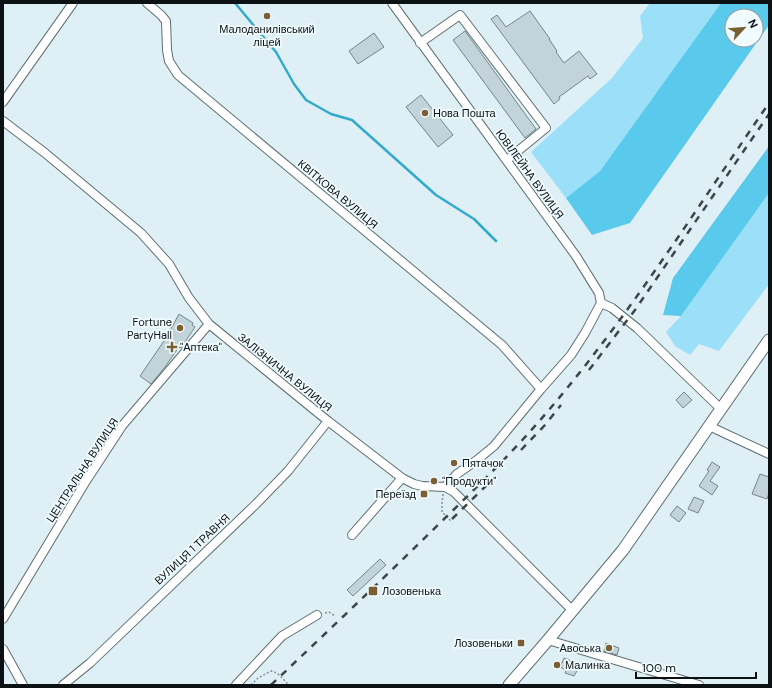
<svg xmlns="http://www.w3.org/2000/svg" width="772" height="688" viewBox="0 0 772 688" font-family="'DM Sans',sans-serif">
<style>
.green{fill:#9be0f8}
.forest{fill:#59c9ec;fill-rule:evenodd}
.lines{fill:none;stroke-linecap:round;stroke-linejoin:round}
.stream{stroke:#3ac;stroke-width:2.5}
.building{fill:#c2d3d9;stroke:#76858b}
.minor-casing{stroke:#5f6e73;stroke-width:10}
.major-casing{stroke:#5f6e73;stroke-width:13}
.path{stroke:#859196;stroke-width:1.5;stroke-dasharray:2 2;stroke-linecap:butt}
.minor{stroke:#fff;stroke-width:8}
.major{stroke:#fff;stroke-width:11}
.rail{stroke:#3d4549;stroke-width:2.5;stroke-dasharray:7 7;stroke-linecap:butt}
.poi-dot{fill:#7b5f32;stroke:#f0fbff;stroke-width:1.5}
.labels{text-anchor:middle;stroke-width:3.5;stroke-linejoin:round;paint-order:stroke}
.poi-label{font-size:11px;fill:#0c1114;stroke:#f0fbff;text-anchor:start}
.street-label{font-size:11px;fill:#0c1114;stroke:#f0fbff}
</style>
<rect width="100%" height="100%" fill="#deeff5"/>
<path class="green" d="M650 3H721L600 171 566 198 531 152 612 78 643 38 640 16Z
M769 193V284L719 351 699 344 690 355 675 346 666 332 681 316Z"/>
<path class="forest" d="M721 3H769V25L630 223 592 235 566 198 600 171ZM732 16H756V40H732Z
M769 146V193L681 316 663 315 673 278Z"/>
<g class="lines">
<path class="stream" d="M235 3 276 52 294 84 306 100 331 114 352 120 436 195 474 219 496 241"/>
</g>
<path class="building" d="M530 11 550 39H549L557 51 556 52 564 63 579 51 597 74 590 79 588 76 559 97 560 99 554 104 491 19 497 15 506 27Z
M465 31 536 129 525 138 453 40Z
M374 33 384 47 358 64 349 51Z
M421 95 453 135 438 147 406 107Z
M179 314 193 323 192 325 195 327 181 348 179 347 165 367 151 384 140 376 166 338Z
M684 392 692 400 683 408 676 400Z
M712 462 720 467 710 481 718 486 712 495 699 486 709 471 707 470Z
M760 474 769 477V493L767 499 752 494Z
M694 497 704 501 698 513 688 509Z
M677 506 686 513 679 522 670 515Z
M380 559 386 565 353 596 347 590Z
M606 643 619 648 617 655 604 651Z
M564 658 577 663 574 669 577 671 574 676 565 673 566 670 560 667Z"/>
<g class="lines">
<defs>
<path id="minor" d="M147 3 161 15 166 21 167 50 169 61 178 75 502 345 541 389
M392 3 576 256 599 293 601 303
M420 43 460 15 546 128 507 160
M3 102 73 3
M3 121 45 153 141 233 169 264 189 298 209 324 328 421 402 478 414 484 422 486 445 487 454 492 572 610
M601 303 612 308 637 328 721 409
M709 426 769 454
M445 487 457 474 477 460 494 446 541 389 571 355 585 333 601 303
M352 535 402 478
M3 619 86 481 122 426 209 324
M548 640 699 685
M3 649 23 685
M63 685 90 663 256 504 288 471 328 421
M236 685 282 636 317 615"/>
<path id="major" d="M509 685 548 640 623 550 769 340"/>
</defs>
<use href="#minor" class="minor-casing"/>
<use href="#major" class="major-casing"/>
<path class="path" d="M443 494 442 503V512L452 522
M325 613 329 612 335 616
M251 685 258 678 271 671C278 672 282 678 287 683L284 685"/>
<use href="#minor" class="minor"/>
<use href="#major" class="major"/>
<path class="rail" d="M589 370 635 310 769 114
M521 450 545 425 561 405
M452 519 492 480
M271 685C328 631 385 577 441 522 478 486 515 450 548 411 630 315 698 206 769 103"/>
</g>
<g class="poi-dot">
<circle cx="267" cy="16" r="4"/>
<circle cx="425" cy="113" r="4"/>
<circle cx="180" cy="328" r="4"/>
<path d="M170 341h4v4h4v4h-4v4h-4v-4h-4v-4h4z"/>
<circle cx="454" cy="463" r="4"/>
<circle cx="434" cy="481" r="4"/>
<rect x="420" y="490" width="8" height="8" rx="2"/>
<rect x="368" y="586" width="10" height="10" rx="2"/>
<rect x="517" y="639" width="8" height="8" rx="2"/>
<circle cx="609" cy="648" r="4"/>
<circle cx="557" cy="665" r="4"/>
</g>
<g class="labels">
<g class="poi-label">
<text x="267" y="33" text-anchor="middle">Малоданилівський<tspan x="267" dy="13">ліцей</tspan></text>
<text x="433" y="117">Нова Пошта</text>
<text x="172" y="326" text-anchor="end">Fortune<tspan x="172" dy="13">PartyHall</tspan></text>
<text x="180" y="351">"Аптека"</text>
<text x="462" y="467">Пятачок</text>
<text x="442" y="485">"Продукти"</text>
<text x="416" y="498" text-anchor="end">Переїзд</text>
<text x="382" y="595">Лозовенька</text>
<text x="513" y="647" text-anchor="end">Лозовеньки</text>
<text x="601" y="652" text-anchor="end">Авоська</text>
<text x="565" y="669">Малинка</text>
</g>
<g class="street-label">
<text transform="translate(530 174) rotate(54)" y="4">ЮВІЛЕЙНА ВУЛИЦЯ</text>
<text transform="translate(338 194) rotate(40)" y="4">КВІТКОВА ВУЛИЦЯ</text>
<text transform="translate(285 372) rotate(39)" y="4">ЗАЛІЗНИЧНА ВУЛИЦЯ</text>
<text transform="translate(82 470) rotate(-57)" y="4">ЦЕНТРАЛЬНА ВУЛИЦЯ</text>
<text transform="translate(192 549) rotate(-43)" y="4">ВУЛИЦЯ 1 ТРАВНЯ</text>
</g>
</g>
<rect width="772" height="688" fill="none" stroke="#0c1114" stroke-width="8"/>
<g transform="translate(744 28) rotate(64)"><circle r="19" fill="#f0fbff" stroke="#959da1"/>
<path d="M0-3L7 15L0 10L-7 15Z" fill="#7b5f32"/>
<text y="-6" font-size="11" font-weight="bold" text-anchor="middle" fill="#0c1114">N</text>
</g>
<path d="M636 672v6h120v-6" fill="none" stroke="#0c1114" stroke-width="2"/>
<text x="642" y="672" font-size="12" fill="#0c1114" stroke="#f0fbff" stroke-width="3" paint-order="stroke">100 m</text>
</svg>
